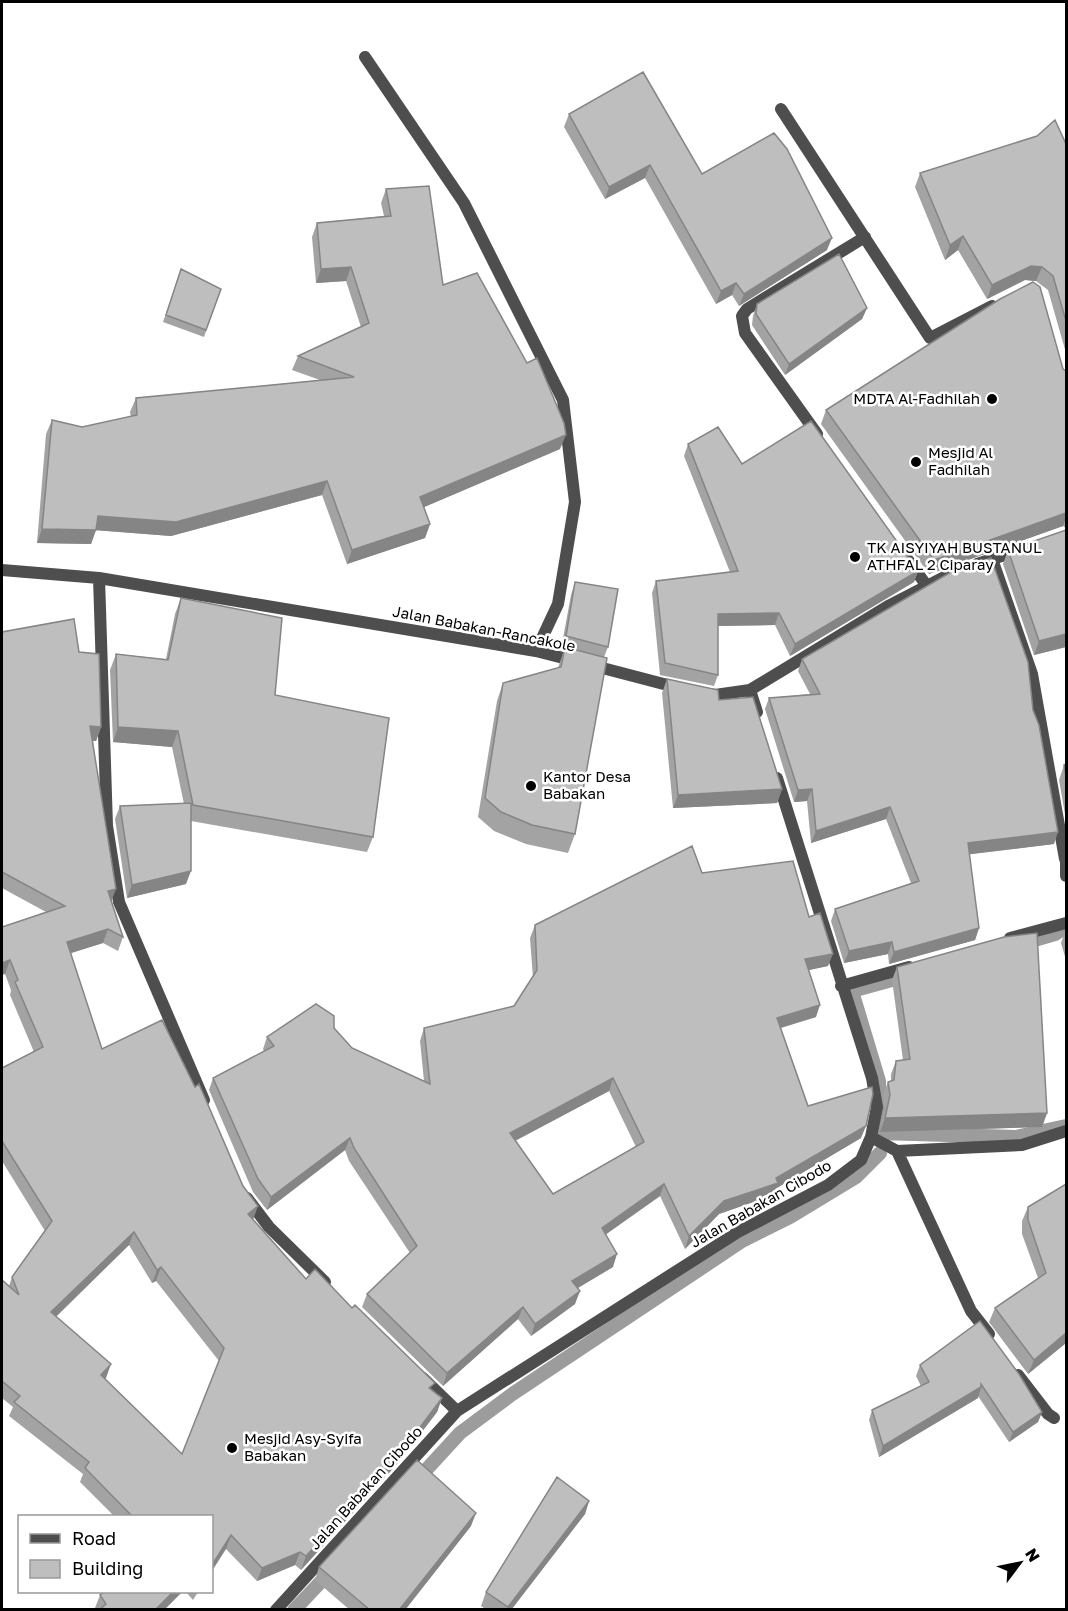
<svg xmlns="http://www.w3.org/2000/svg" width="1068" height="1611" viewBox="0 0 1068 1611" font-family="'Golos Text',sans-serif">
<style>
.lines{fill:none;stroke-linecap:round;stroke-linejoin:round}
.stream{stroke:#9c9c9c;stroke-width:14}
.street{stroke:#4e4e4e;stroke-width:12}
.wall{fill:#a3a3a3;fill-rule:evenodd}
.shaded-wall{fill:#858585}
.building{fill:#bebebe;stroke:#858585;stroke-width:1.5;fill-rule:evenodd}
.poi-dot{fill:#000;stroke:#fff;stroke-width:2}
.labels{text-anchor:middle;stroke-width:5;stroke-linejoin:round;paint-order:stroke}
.poi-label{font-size:15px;fill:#000;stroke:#fff;text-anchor:start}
.street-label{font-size:15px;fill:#000;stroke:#fff}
</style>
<rect width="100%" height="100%" fill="#fff"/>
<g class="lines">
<path class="stream" d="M1021 944 1055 934 1066 927
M879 1133 1016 1137 1066 1126
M881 1139 879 1081 852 991 910 975
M415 1482 460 1433 511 1395 742 1241 790 1217 856 1177 880 1153
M294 1610 332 1570"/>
<path class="street" d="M365 57 464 203 563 400 575 502 558 604 536 651
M781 109 930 338 992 306
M817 434 745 333 742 316 747 309 865 237
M992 559 1032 674 1065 859
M908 560 927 586
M977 564 1020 550
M2 570 99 578 536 651 575 661
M99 578 107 826 119 902 204 1100
M591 665 679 688
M750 690 757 712
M702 693 715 695 750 690 890 605 952 573
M1066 858V876
M1010 938 1066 923
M841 986 909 967
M871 1137 897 1151 1022 1145 1066 1131
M897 1151 971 1311 989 1334
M247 1198 269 1227 325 1282
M1018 1375 1048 1414 1054 1418
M423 1378 457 1411
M276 1610 457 1411 738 1232 828 1185 861 1160 871 1137 877 1107 872 1078 777 778"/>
</g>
<path class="wall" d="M569 114 702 174 827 250 739 306 732 295 716 304 645 178 605 199 564 127Z
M1066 144V353L1048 290 1036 281 1025 280 987 299 958 250 945 260 915 187 920 173Z
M386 189 443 285 560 449 424 507 430 524 425 538 347 564 322 495 171 536 96 530 91 544 37 543 46 434 52 420 82 427 131 417 130 412 136 398 320 380 292 370 298 356 361 327 346 281 316 283 312 237 317 223 384 216 381 203Z
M181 269 221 289 204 337 163 322Z
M757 304 867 308 862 319 785 375 752 325 753 316Z
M1063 369 1066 371V528L1063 526 929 574 821 424 826 410Z
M688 444 742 464 918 571 914 582 790 656 775 625 718 626V675L714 686 660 675 652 593 656 581 730 572 684 456Z
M1066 530V647L1034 655 1003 564 1008 550Z
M575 582 608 647 604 657 575 834 568 853 526 844 494 831 478 817 497 701 503 683 558 668 564 650 561 649 571 595Z
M181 598 275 695 373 837 367 852 191 821 186 884 127 898 115 819 120 806 184 804 172 747 113 742 110 670 116 654 166 659 175 614Z
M2 632 79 652 101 727 96 741H93L111 901 123 937 118 951 103 943 70 953 102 1049 306 1279 442 1398 437 1412 398 1463 301 1570 295 1565 257 1581 226 1549 212 1516H114L80 1482 83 1474 9 1416 13 1407 2 1398V1280L9 1286 12 1277 45 1231 2 1161V1068L34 1052 10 995 11 990 5 974 2 927 46 912 2 888ZM129 1245 152 1283 156 1281 219 1361 182 1454 105 1379 106 1378 56 1317Z
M802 659 1033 710 1054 844 969 854 979 928 975 940 889 964 888 954 844 963 831 921 835 909 911 883 886 819 811 843 807 801 794 802 765 709 769 698 810 694 798 671Z
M667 679 719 700 782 789 777 803 673 808 662 693Z
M1066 764V820L1059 780 1064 765Z
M702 873 809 917 828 966 808 970 816 1017 781 1028 808 1106 861 1138 775 1189 773 1195 719 1214 685 1249 660 1196 606 1234 613 1267 577 1288 575 1304 531 1336 518 1319 443 1386 362 1307 367 1294 410 1253 349 1161 345 1150 267 1210 253 1192 209 1090 213 1078 264 1051 263 1049 267 1037 334 1028 352 1048 424 1081 420 1041 424 1028 514 1006 533 978 530 938 535 925ZM609 1091 636 1147 553 1194 515 1141Z
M1066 929V960L1061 943Z
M897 967 1047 1113 1042 1127 880 1132 885 1108 883 1095 888 1082 891 1081V1074L896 1061 903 1060 892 980Z
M1066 1184V1343L1028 1374 989 1322 995 1308 1038 1278 1022 1234V1221L1028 1207Z
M980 1321 1042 1412 1038 1422 1009 1442 978 1396V1398L879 1457 869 1420 872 1410 921 1386 916 1376 920 1365Z
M589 1501 585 1514 511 1610H487L481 1606 486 1592Z
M471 1526 405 1610H350L315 1580 319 1567Z
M182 1592 164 1610H96L95 1608 100 1595Z
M186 1592H198L193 1600Z"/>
<path class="shaded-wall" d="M650 165 645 178 605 199 609 187Z
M963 236 958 250 945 260 950 245Z
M832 238 827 250 739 306 744 294Z
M1031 266 1042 267 1036 281 1025 280 987 299 992 285Z
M351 267 346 281 316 283 321 269Z
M736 283 732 295 716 304 721 291Z
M867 308 862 319 785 375 789 364Z
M566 435 560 449 415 511 420 497Z
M327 481 322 495 171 536 93 530 98 516Z
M1066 513V518L1063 526 929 574 934 560Z
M430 524 425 538 347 564 352 550Z
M42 529 96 530 91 544 37 543Z
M918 571 914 582 790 656 795 644Z
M779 613 775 625 713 626 718 614Z
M1066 634V647L1034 655 1039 641Z
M90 726 101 727 96 741 86 740Z
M118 727 178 731 172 747 113 742Z
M782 789 777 803 673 808 678 795Z
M812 789 807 801 794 802 798 790Z
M890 807 886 819 811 843 816 831Z
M1058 832 1054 844 964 855 968 843Z
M191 871 186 884 127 898 132 885Z
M116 889 111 902 108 891Z
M979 928 975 940 889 964 894 952Z
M108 929 103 943 62 956 67 942Z
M892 942 888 954 844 963 849 951Z
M833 954 828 966 800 972 805 959Z
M10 960 5 974 2 975V963Z
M820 1005 816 1017 773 1030 777 1018Z
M613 1078 609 1091 505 1146 510 1133Z
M1047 1113 1042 1127 880 1132 885 1118Z
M866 1126 861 1138 775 1189 773 1195 719 1214 685 1249 689 1236 724 1201 776 1178Z
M350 1138 345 1150 267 1210 271 1197Z
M664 1184 660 1196 598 1240 602 1228Z
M258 1206 253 1220 248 1214Z
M134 1232 129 1245 46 1326 51 1312Z
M617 1254 613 1267 568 1294 572 1281Z
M161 1267 156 1281 152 1283 157 1270Z
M580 1291 575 1304 531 1336 535 1324Z
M523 1307 518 1319 443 1386 447 1373Z
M1066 1333V1343L1028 1374 1034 1360Z
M111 1364 106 1378 96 1389 101 1375Z
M981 1387 978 1398 879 1457 883 1446Z
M442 1398 437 1412 398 1463 301 1570 306 1556Z
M1042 1412 1038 1422 1009 1442 1013 1432Z
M589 1501 585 1514 511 1610H507L508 1607Z
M476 1513 471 1526 405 1610H399Z
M231 1535 226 1549 212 1571V1565Z
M300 1552 295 1565 257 1581 262 1568Z
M173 1592H182L164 1610H155Z"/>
<path class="building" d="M643 72 702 174 774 133 787 149 832 238 744 294 736 283 721 291 650 165 609 187 569 114Z
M1055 120 1066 144V321L1053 276 1042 267 1031 266 992 285 963 236 950 245 920 173 1037 136Z
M429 186 443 285 477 273 527 363 537 358 564 423 566 435 420 497 430 524 352 550 327 481 176 522 98 516 96 530 42 529 52 420 82 427 137 415 136 398 354 377 298 356 369 323 351 267 321 269 317 223 391 216 386 189Z
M839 254 867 308 789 364 756 314 757 304Z
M181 269 221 289 206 330 166 315Z
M1033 282 1040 287 1063 369 1066 371V513L934 560 826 410 1000 299Z
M811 421 918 571 795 644 779 613 718 614V675L665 663 656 581 738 571 688 444 718 427 742 464Z
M1066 530V634L1039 641 1008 550Z
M991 558 1028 662 1033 710 1039 725 1058 832 968 843 979 928 894 952 892 942 849 951 835 909 919 881 890 807 816 831 812 789 798 790 769 698 820 694 802 659 951 572Z
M575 582 618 589 608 647 566 636Z
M181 598 282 618 275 695 389 718 373 837 193 805 178 731 118 727 116 654 168 660Z
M74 619 79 652 99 654 101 727 90 726 116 889 108 891 123 937 108 929 67 942 102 1049 162 1020 195 1087 199 1084 243 1186 258 1206 248 1214 306 1279 315 1269 352 1308 355 1305 435 1383 429 1388 442 1398 403 1450 306 1556 300 1552 262 1568 231 1535 212 1565V1516H132L85 1468 89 1462 14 1402 20 1396 2 1381V1280L19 1295 12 1277 52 1221 2 1141V1142V1068L43 1047 15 982 18 980 10 960 2 963V927L65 906 2 872V632ZM134 1232 157 1270 161 1267 224 1348 182 1454 101 1375 111 1364 51 1312Z
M565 647 607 658 575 834 532 825 501 812 485 798 503 683 561 667Z
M667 679 718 690 719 700 753 697 782 789 678 795Z
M1066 764V777L1064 765Z
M191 803V871L132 885 120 806Z
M692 846 702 873 793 861 809 917 820 913 833 954 805 959 820 1005 777 1018 808 1106 872 1087 873 1094 866 1126 776 1178 778 1183 724 1201 689 1236 664 1184 602 1228 617 1254 572 1281 580 1291 535 1324 523 1307 447 1373 367 1294 417 1246 354 1148 350 1138 271 1197 258 1179 213 1078 274 1046 267 1037 316 1004 334 1016V1028L352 1048 430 1084 424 1028 514 1006 537 970 535 925ZM613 1078 644 1142 553 1194 510 1133Z
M1037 933 1047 1113 885 1118 890 1095 888 1082 894 1080 896 1061 910 1059 897 967 1004 937Z
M1066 1184V1333L1034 1360 995 1308 1046 1273 1028 1220V1207Z
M980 1321 1019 1374 1042 1412 1013 1432 981 1384V1387L883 1446 872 1410 929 1382 920 1365Z
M417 1460 476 1513 399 1610H370L319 1567Z
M557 1477 589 1501 508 1607 486 1592Z
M104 1592H173L155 1610H99L106 1604 100 1595Z"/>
<g class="poi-dot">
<circle cx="992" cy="399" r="6"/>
<circle cx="916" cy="462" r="6"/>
<circle cx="855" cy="557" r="6"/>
<circle cx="531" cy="786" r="6"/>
<circle cx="232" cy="1448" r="6"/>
</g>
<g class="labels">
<g class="poi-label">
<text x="980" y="404" text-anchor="end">MDTA Al-Fadhilah</text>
<text x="928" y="458">Mesjid Al<tspan x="928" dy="17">Fadhilah</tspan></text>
<text x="867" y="553">TK AISYIYAH BUSTANUL<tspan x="867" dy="17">ATHFAL 2 Ciparay</tspan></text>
<text x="543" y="782">Kantor Desa<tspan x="543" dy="17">Babakan</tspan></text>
<text x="244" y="1444">Mesjid Asy-Syifa<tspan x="244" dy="17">Babakan</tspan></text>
</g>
<g class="street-label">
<text transform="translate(484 629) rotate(11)" y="5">Jalan Babakan-Rancakole</text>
<text transform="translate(761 1204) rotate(-30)" y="5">Jalan Babakan Cibodo</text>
<text transform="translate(366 1488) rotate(-48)" y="5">Jalan Babakan Cibodo</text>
</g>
</g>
<rect width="1068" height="1611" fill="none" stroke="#000000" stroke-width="6"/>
<rect x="18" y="1515" width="195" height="78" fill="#ffffff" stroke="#999999" stroke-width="1.5"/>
<rect x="30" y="1534" width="30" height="9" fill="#4e4e4e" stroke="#999999" stroke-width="1.5"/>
<text x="72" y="1545" font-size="18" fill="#000000">Road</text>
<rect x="30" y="1560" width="30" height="18" fill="#bebebe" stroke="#999999" stroke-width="1.5"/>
<text x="72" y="1575" font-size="18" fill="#000000">Building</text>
<g transform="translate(1020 1563) rotate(58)" stroke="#ffffff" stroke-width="4.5" paint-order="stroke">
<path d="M0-4.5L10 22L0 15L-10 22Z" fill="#000000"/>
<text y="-9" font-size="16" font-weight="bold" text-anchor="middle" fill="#000000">N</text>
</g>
</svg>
